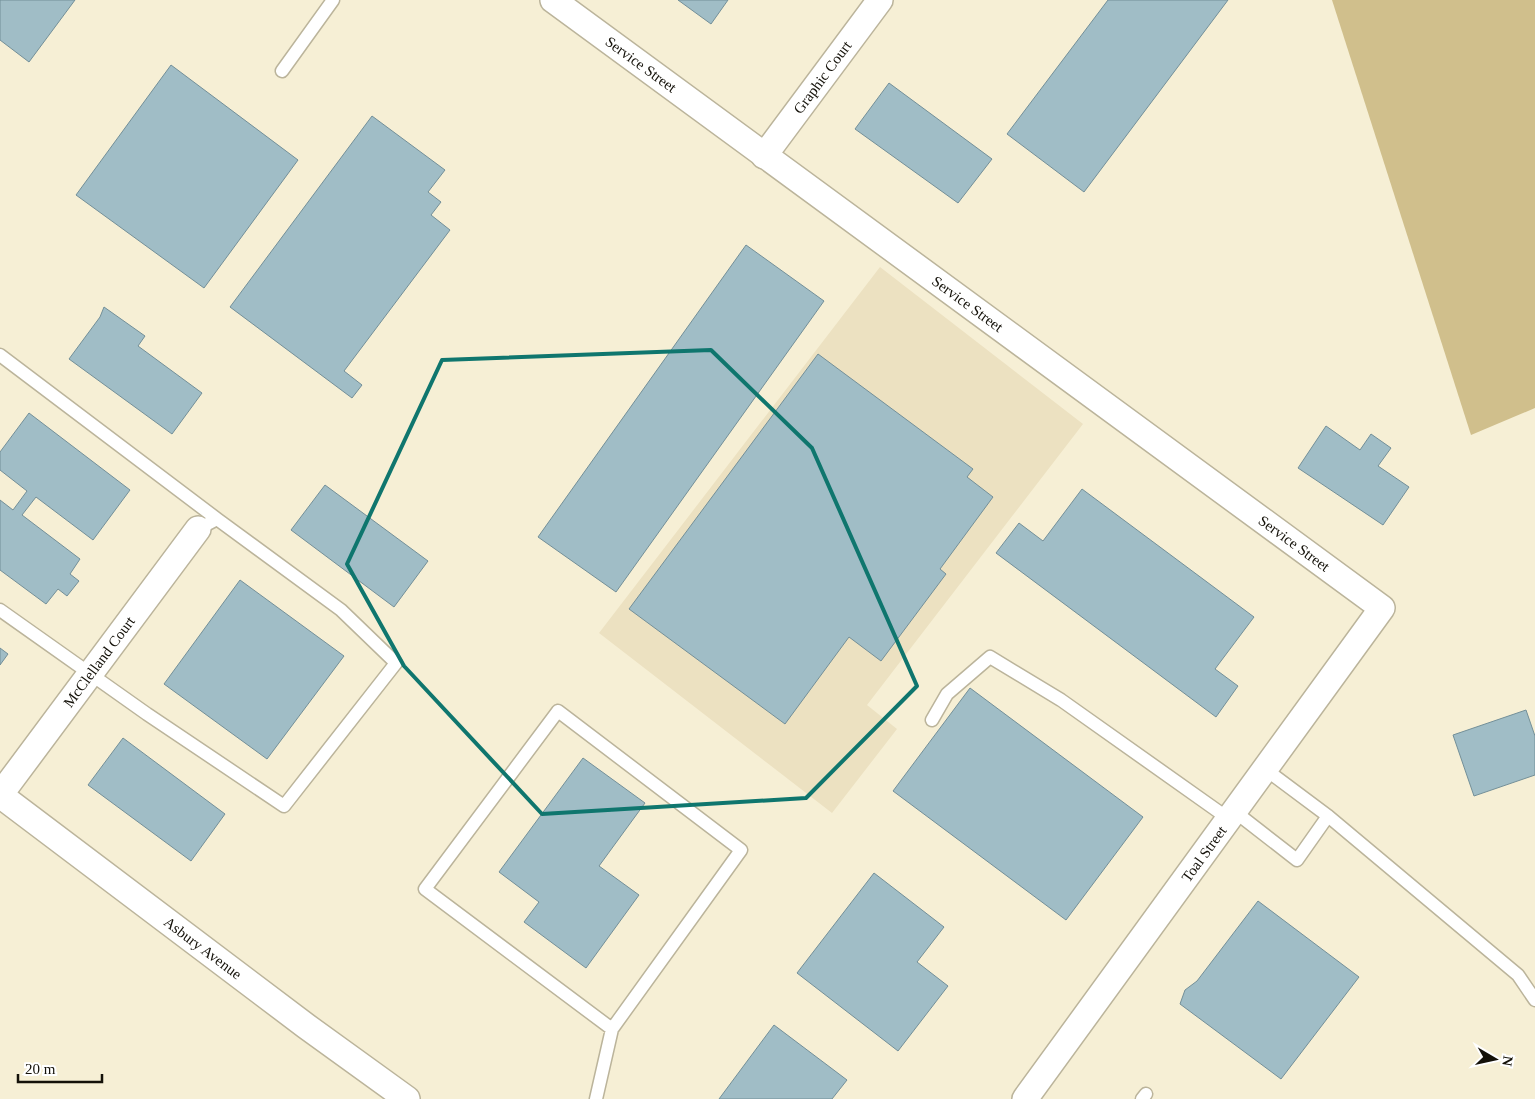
<svg xmlns="http://www.w3.org/2000/svg" width="1535" height="1099" viewBox="0 0 1535 1099" font-family="Georgia,serif">
<style>
.built{fill:#ece1c1}
.green{fill:#d0bf8c}
.building{fill:#a0bdc6;stroke:#738f98}
.lines{fill:none;stroke-linecap:round;stroke-linejoin:round}
.lane-casing{stroke:#bbb49b;stroke-width:15}
.street-casing{stroke:#bbb49b;stroke-width:28}
.lane{stroke:#fff;stroke-width:12}
.street{stroke:#fff;stroke-width:25}
.marked{fill:none;stroke:#0f766e;stroke-width:4;stroke-linejoin:round}
.labels{text-anchor:middle;stroke-width:4;stroke-linejoin:round;paint-order:stroke}
.street-label{font-size:15px;fill:#141109;stroke:#fff}
</style>
<rect width="100%" height="100%" fill="#f6efd5"/>
<path class="built" d="M880 267 1083 424 867 705 897 729 832 813 599 633Z"/>
<path class="green" d="M1332 0H1535V408L1471 435Z"/>
<path class="building" d="M0 0H75L29 62 0 40Z
M678 0H728L711 24Z
M1108 0H1228L1084 192 1007 134Z
M171 65 298 160 204 288 76 195Z
M889 83 992 159 958 203 855 129Z
M372 116 445 170 428 192 441 202 431 215 450 230 344 371 362 385 352 398 230 307Z
M746 245 824 301 616 592 538 537Z
M104 307 145 336 138 346 202 393 172 434 69 359 100 317Z
M818 354 973 469 967 477 993 497 940 569 946 574 881 661 849 637 785 724 629 609Z
M29 413 130 490 93 540 36 497 22 515 80 559 70 574 79 581 67 596 58 589 46 604 0 570V500L13 510 27 491 0 470V452Z
M1326 426 1360 450 1371 434 1391 448 1378 466 1409 487 1383 525 1298 468Z
M325 485 428 561 394 607 291 530Z
M1082 489 1254 617 1215 669 1238 686 1216 717 996 553 1019 523 1043 541Z
M240 580 344 656 267 759 164 684Z
M0 648 8 654 0 665Z
M970 688 1143 817 1066 920 893 791Z
M1526 710 1535 736V775L1474 796 1453 735Z
M123 738 225 814 191 861 88 785Z
M583 758 645 803 599 866 639 895 586 968 524 922 539 902 499 872Z
M874 873 944 927 917 962 948 986 898 1051 797 973Z
M1258 901 1359 977 1281 1079 1180 1004 1185 990 1197 981Z
M774 1025 847 1080 832 1099H719Z"/>
<g class="lines">
<defs>
<path id="lane" d="M282 71 333 0
M0 355 217 519
M0 610 147 714 284 806 396 663 341 610 217 519 198 529
M932 720 947 694 990 657 1061 700 1229 819
M1265 769 1328 816 1518 975 1535 1000
M1234 811 1297 860 1328 816
M596 1099 612 1029 741 850 558 711 425 889 612 1029
M1142 1099 1146 1094"/>
<g id="street">
<path id="s1" d="M553 0 1382 608 1025 1099"/>
<path id="s2" d="M764 156 880 0"/>
<path id="s3" d="M0 795 306 1026 407 1099"/>
<path id="s4" d="M0 795 198 529"/>
</g>
</defs>
<use href="#lane" class="lane-casing"/>
<use href="#street" class="street-casing"/>
<use href="#lane" class="lane"/>
<use href="#street" class="street"/>
</g>
<path class="marked" d="M711 350 812 448 917 686 806 798 542 814 404 666 347 564 442 360Z"/>
<g class="labels">
<g class="street-label">
<text dy="5" stroke="none"><textPath href="#s1" startOffset="109">Service Street</textPath></text>
<text dy="5" stroke="none"><textPath href="#s2" startOffset="98">Graphic Court</textPath></text>
<text dy="5" stroke="none"><textPath href="#s1" startOffset="514">Service Street</textPath></text>
<text dy="5" stroke="none"><textPath href="#s1" startOffset="919">Service Street</textPath></text>
<text dy="5" stroke="none"><textPath href="#s4" startOffset="166">McClelland Court</textPath></text>
<text transform="translate(1204 854) rotate(-54)" y="5">Toal Street</text>
<text dy="5" stroke="none"><textPath href="#s3" startOffset="254">Asbury Avenue</textPath></text>
</g>
</g>
<g transform="translate(1495 1059) rotate(99)" stroke="#ffffff" stroke-width="4" paint-order="stroke">
<path d="M0-4L9 19L0 12L-9 19Z" fill="#141109"/>
<text y="-8" font-size="14" font-weight="bold" text-anchor="middle" fill="#141109">N</text>
</g>
<path d="M18 1074v8h84v-8" fill="none" stroke="#141109" stroke-width="2.5"/>
<text x="25" y="1074" font-size="15" fill="#141109" stroke="#ffffff" stroke-width="4" paint-order="stroke">20 m</text>
</svg>
